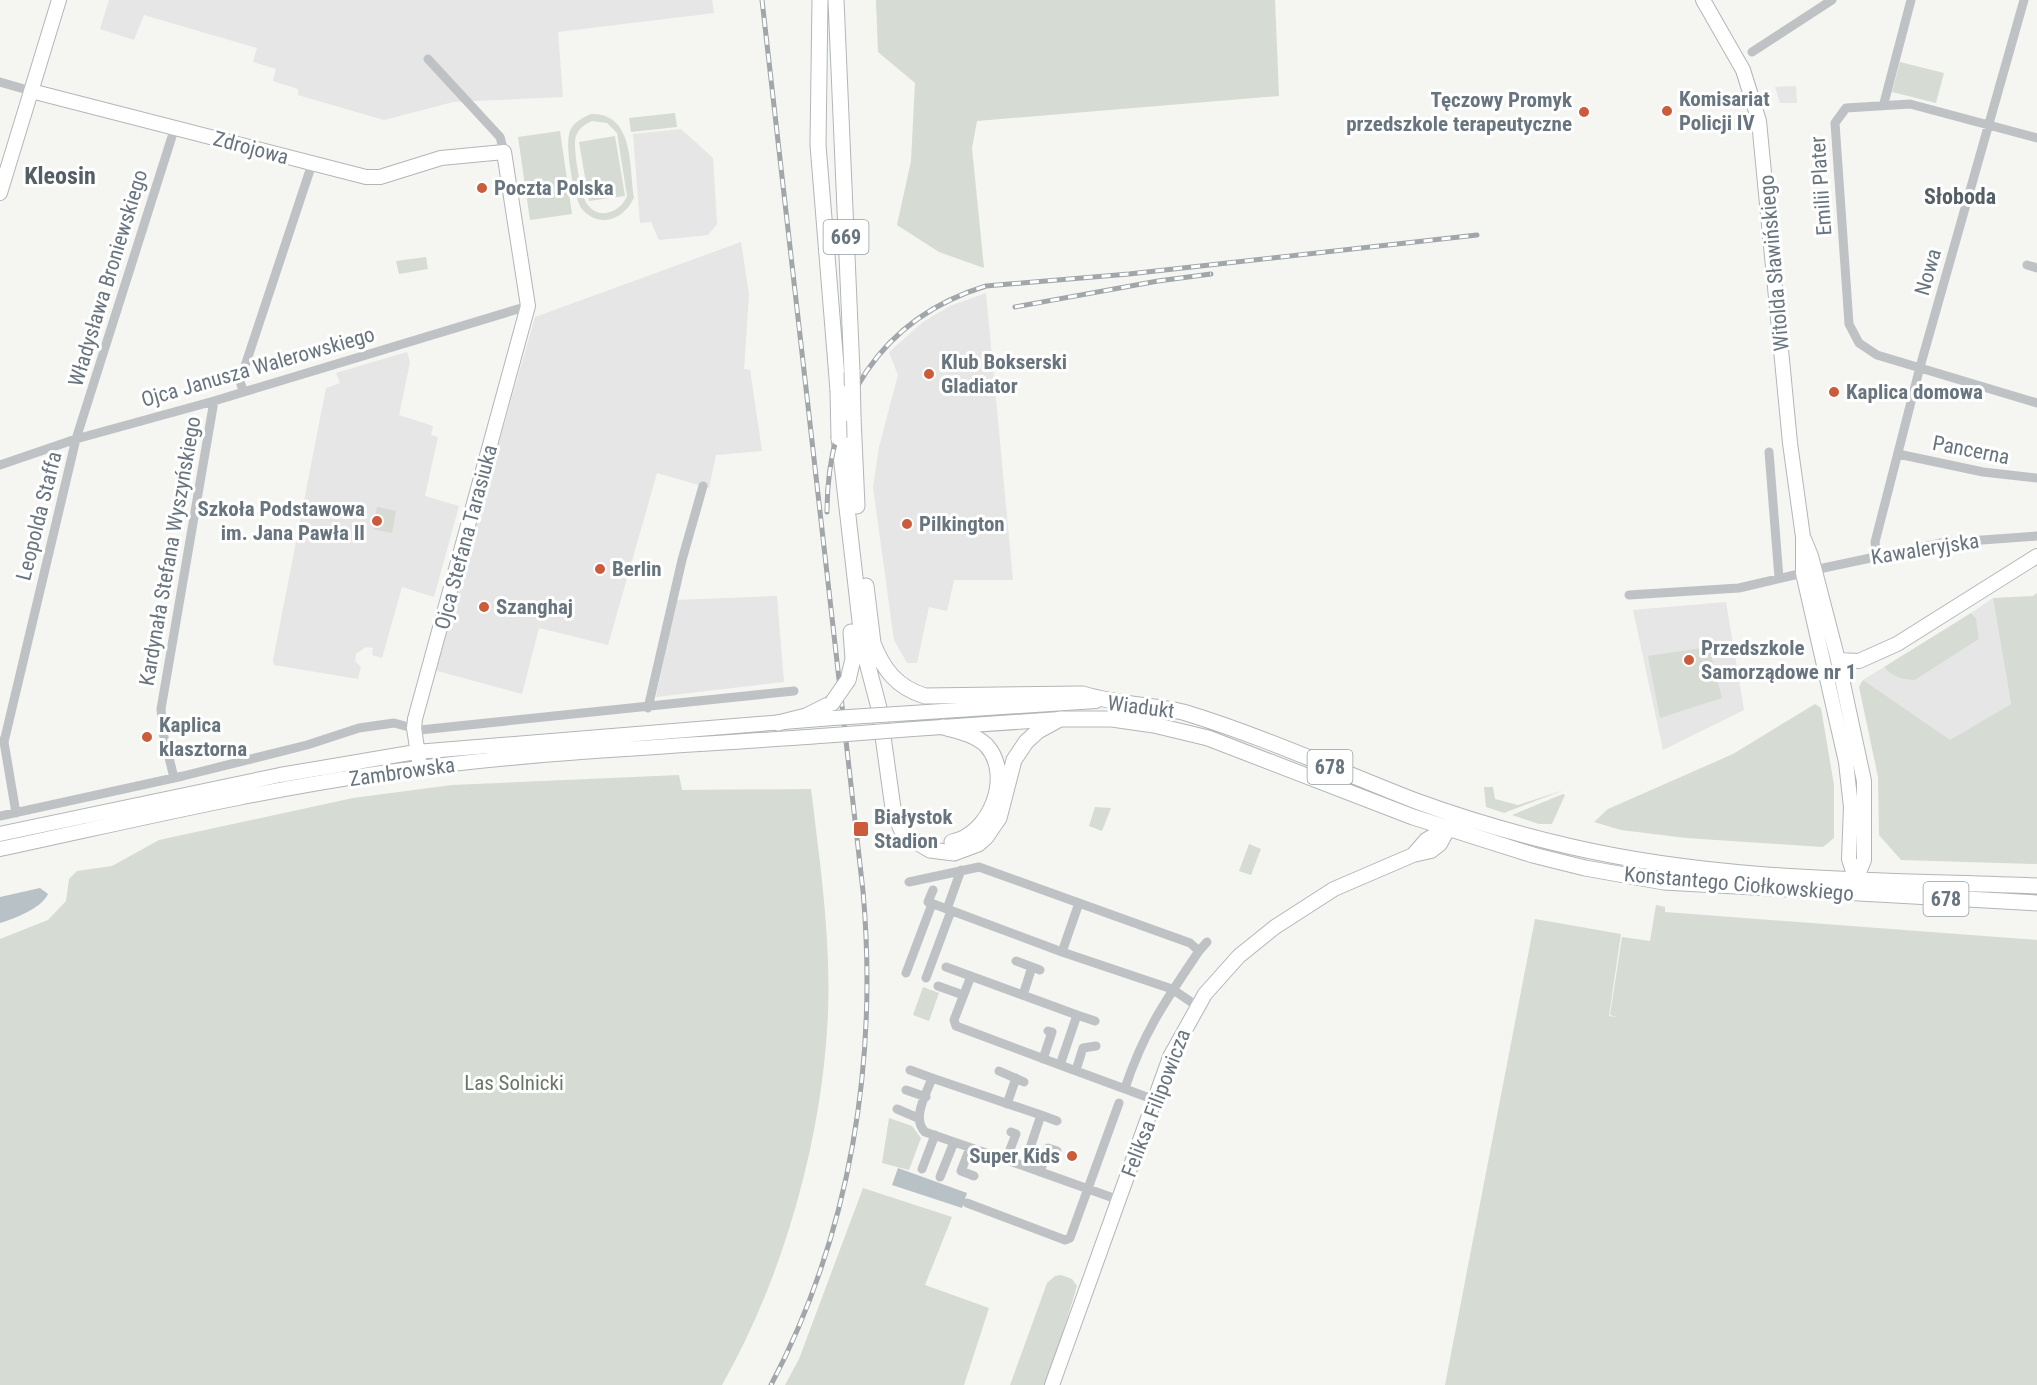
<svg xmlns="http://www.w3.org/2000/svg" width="2037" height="1385" viewBox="0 0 2037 1385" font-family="'Roboto Condensed',sans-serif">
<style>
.built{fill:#e5e6e5}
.green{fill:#d6dbd3;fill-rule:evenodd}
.water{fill:#b8c1c5}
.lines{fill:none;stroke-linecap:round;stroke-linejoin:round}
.secondary-casing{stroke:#b1b6b9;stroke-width:16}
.primary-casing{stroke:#b2b6b9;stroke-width:17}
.street{stroke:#bfc2c5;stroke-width:9}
.secondary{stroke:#fff;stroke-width:14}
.primary{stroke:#fff;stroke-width:15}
.rail-casing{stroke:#a0a6aa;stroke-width:5}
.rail{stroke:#fff;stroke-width:3;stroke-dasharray:9;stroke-linecap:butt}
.secondary-bridge-casing{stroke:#b1b6b9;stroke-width:16;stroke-linecap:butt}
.primary-bridge-casing{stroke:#b2b6b9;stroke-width:17;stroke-linecap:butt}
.secondary-bridge{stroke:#fff;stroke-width:14}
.primary-bridge{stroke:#fff;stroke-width:15}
.poi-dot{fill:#cb5b3b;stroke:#fff;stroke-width:2}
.labels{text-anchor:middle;stroke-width:6;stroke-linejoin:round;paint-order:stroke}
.shield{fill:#fff;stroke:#959ea5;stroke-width:1.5}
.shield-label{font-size:20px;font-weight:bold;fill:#68757f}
.poi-label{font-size:21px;font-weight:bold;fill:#68757f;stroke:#fff;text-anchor:start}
.street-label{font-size:21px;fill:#68757f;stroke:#fff}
.park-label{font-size:21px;fill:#697766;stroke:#fff}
.neighbourhood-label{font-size:22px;font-weight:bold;fill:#545e65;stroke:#fff}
.quarter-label{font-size:24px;font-weight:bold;fill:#545e65;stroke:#fff}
</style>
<rect width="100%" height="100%" fill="#f5f5f2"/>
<path class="built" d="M109 0H712L714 13 558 32 563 97 453 102 384 120 298 95V89L273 81 276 69 253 62 257 48 144 15 134 40 100 29Z
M1796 86 1797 103H1780L1775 87Z
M681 129 713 158 717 224 708 235 659 240 651 222 640 223 633 134Z
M741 242 749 294 744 369 750 370 762 451 716 455 709 488 657 473 608 645 539 628 522 694 434 670 535 317Z
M986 293 1013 580H954L947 611 929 607 917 663H907L894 640 873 487 879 447 898 375 889 352 923 322 950 306Z
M407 352 410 362 399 415 433 426 431 435 438 437 425 496 459 506 434 597 402 587 382 658 372 655 373 648 366 647 356 654 355 661 361 667 358 679 274 665 273 660 326 388 340 383 336 373Z
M777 596 784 682 656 697 676 600Z
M1993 598 2011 704 1949 741 1863 680 1884 667 1888 671 1908 680H1915L1979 639 1976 618 1971 613Z
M1726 602 1744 710 1663 750 1633 610Z"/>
<path class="green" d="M876 0H1275L1279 96 977 121 972 148 984 268 939 252 897 225 911 161 915 83 878 52Z
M1900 62 1944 73 1936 103 1892 92Z
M675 113 677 127 631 132 629 118Z
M591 114C634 113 629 165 634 197 626 218 600 230 582 209 574 199 564 144 570 131 574 122 582 118 591 114ZM592 121 607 123 617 133 627 196C621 212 599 221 587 204 581 196 572 145 576 136 579 128 585 124 592 121Z
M560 131 572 214 530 220 518 137Z
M615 136 625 196 589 201 579 142Z
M426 257 428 269 399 274 396 261Z
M377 507 396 511 392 533 373 529Z
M2037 593V864L1901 860 1879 835 1878 777 1859 687 1863 680 1950 740 2011 704 1993 598 2033 596Z
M1971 613 1976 618 1979 639 1915 680C1905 681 1890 675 1884 667Z
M1709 647 1722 698 1660 718 1648 656Z
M1815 704 1821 708 1834 785V838L1823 847 1686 838 1621 830 1594 822 1608 809 1733 754Z
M679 775 682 790 811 789C820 863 831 938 828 1012 823 1137 784 1276 722 1385H0V939L48 920 66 901 69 879 77 871 112 866 159 840 353 798 452 785Z
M1484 787H1493L1495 799 1518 805 1564 790 1504 813 1486 807Z
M1563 794 1565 795 1552 824H1539L1512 815Z
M1095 807 1111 808 1102 831 1089 826Z
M1249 844 1261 849 1251 875 1239 871Z
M1656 905 1665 907V912L2037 940V1385H1445L1535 919 1621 934 1609 1016 1617 1017 1610 1015 1622 937 1650 941Z
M923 987 939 993 929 1021 913 1015Z
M889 1118 912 1126 921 1138 909 1170 882 1163Z
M863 1188 952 1217 925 1285 989 1308 964 1385H785L799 1359Z
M1061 1275 1072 1279 1077 1286 1047 1385H1010L1047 1283 1055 1276Z"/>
<path class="water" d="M40 888 48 894C42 908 14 919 0 923V897Z
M898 1168 967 1193 962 1208 892 1185Z"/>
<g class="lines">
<defs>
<path id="secondary" d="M1703 0 1743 70 1759 121 1790 443 1803 537V573L1846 762 1851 807 1849 859 1855 878
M31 91 366 177H380L441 158 504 152 528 306 415 719 414 728 420 768
M0 193 59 0
M1804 539 1811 556 1838 660 1864 781V860L1855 882
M1838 660 1859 661 1897 644 2037 556
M912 713 1096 701
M913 729 1060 719
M0 834 280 775 416 752 833 718
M0 849C131 821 263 789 396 771 541 751 688 746 834 735
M1413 855 1426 840 1447 828
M1052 1385 1170 1057 1205 994 1239 956 1275 927 1334 889 1413 855 1431 851 1440 844 1453 820"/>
<path id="primary" d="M820 0 818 145 838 390
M836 0 852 372
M853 417 857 506
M839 438 863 647 879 708 893 808 901 829 908 837 930 850 954 853 978 844 986 837 999 818 1014 760 1026 742 1038 731 1060 719H1112L1154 725 1208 738 1413 817 1533 855 1585 868 1664 882 2037 903
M866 586 873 643
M872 641C883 669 896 687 925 696L1083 694C1115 704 1150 705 1183 712 1262 736 1339 771 1416 801 1465 819 1517 834 1568 846 1721 882 1880 880 2037 886
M848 680 853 659 851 632
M778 723 806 716 832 703
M943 727C958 731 974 734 986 745 1014 775 990 835 952 842"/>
</defs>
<use href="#secondary" class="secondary-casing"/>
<use href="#primary" class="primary-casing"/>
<path class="street" d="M1752 52 1832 0
M428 59 500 137 504 152
M0 82 31 91
M1884 103 1911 0
M2037 138 1910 104 1846 108 1835 123 1849 324 1859 343 1877 355 2037 403
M2027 265 2037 268
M243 391 240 381 312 164
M1769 452 1779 578
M1898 454 1983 472 2037 478
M0 465 76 439 214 401 528 306
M1877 556 1875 542 1920 367 2024 0
M1814 570 1941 543 2037 536
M1629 595 1739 588 1803 573
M648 708 682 560 703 486
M0 741 4 742 16 813
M4 742 76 439 175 127
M174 778 163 733 161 709 214 401
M0 816 183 776 307 745 359 728 394 723 420 730 794 691
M961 870 947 909 1062 952
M909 882 979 867 1079 903
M933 890 928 902 947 909
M1199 951 1207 942
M1016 961 1040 970
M946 967 1077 1015 1060 1065 1155 1100
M906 973 932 904
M971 976 954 1020 956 1026 1060 1065
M926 978 951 911
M938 986 963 995
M1023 995 1032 967
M1077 1015 1095 1021
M1043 1059 1052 1032 1048 1031
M910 1070 932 1078
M1076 1070 1083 1048 1096 1046
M999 1071 1024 1082
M1125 1088C1144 1031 1166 1000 1199 951L1190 943 1079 903 1062 952 1172 989 1197 1006
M906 1090 926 1097
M1007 1104 1016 1078
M897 1109 918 1118
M1041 1115 1057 1121
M970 1148 961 1171 974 1176
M1006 1160 1016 1134 1011 1132
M1024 1166 925 1132C911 1118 927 1093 932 1078L1041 1115 1024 1166 1119 1200
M922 1169 935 1135
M1040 1172 1048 1148 1057 1151
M940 1177 954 1142
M967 1203 1065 1240 1070 1238 1119 1103"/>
<use href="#secondary" class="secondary"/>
<use href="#primary" class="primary"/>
<defs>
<path id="rail" d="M762 0 863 891C878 1061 851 1233 771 1385
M1015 307 1158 281 1211 274
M827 512C827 404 881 318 986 286L1129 274 1477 235"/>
</defs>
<use href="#rail" class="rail-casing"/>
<use href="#rail" class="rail"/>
<defs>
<path id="secondary-bridge" d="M833 718 912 713
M834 735 913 729"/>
<path id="primary-bridge" d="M852 372 853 417
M838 390 839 438
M832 703 848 680"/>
</defs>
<use href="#secondary-bridge" class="secondary-bridge-casing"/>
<use href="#primary-bridge" class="primary-bridge-casing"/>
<use href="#secondary-bridge" class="secondary-bridge"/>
<use href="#primary-bridge" class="primary-bridge"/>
</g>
<g class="poi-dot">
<circle cx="1667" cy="111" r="6"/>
<circle cx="1584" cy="112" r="6"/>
<circle cx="482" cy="188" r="6"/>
<circle cx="929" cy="374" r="6"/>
<circle cx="1834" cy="392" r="6"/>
<circle cx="377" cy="521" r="6"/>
<circle cx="907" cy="524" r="6"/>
<circle cx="600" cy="569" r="6"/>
<circle cx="484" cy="607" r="6"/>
<circle cx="1689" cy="660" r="6"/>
<circle cx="147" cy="737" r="6"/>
<rect x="853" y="821" width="16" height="16" rx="3"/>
<circle cx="1072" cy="1156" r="6"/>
</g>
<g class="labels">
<g class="shield">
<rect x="823.5" y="220" width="45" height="34" rx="4.5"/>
<rect x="1307.5" y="750" width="45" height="34" rx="4.5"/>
<rect x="1923.5" y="882" width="45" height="34" rx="4.5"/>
</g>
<g class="shield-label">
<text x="846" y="244">669</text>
<text x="1330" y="774">678</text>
<text x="1946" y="906">678</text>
</g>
<g class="poi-label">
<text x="1679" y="106">Komisariat<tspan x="1679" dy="24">Policji IV</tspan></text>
<text x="1572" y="107" text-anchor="end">Tęczowy Promyk<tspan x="1572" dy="24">przedszkole terapeutyczne</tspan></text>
<text x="494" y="195">Poczta Polska</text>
<text x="941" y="369">Klub Bokserski<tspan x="941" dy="24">Gladiator</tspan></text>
<text x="1846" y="399">Kaplica domowa</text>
<text x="365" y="516" text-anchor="end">Szkoła Podstawowa<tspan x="365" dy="24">im. Jana Pawła II</tspan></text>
<text x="919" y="531">Pilkington</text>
<text x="612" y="576">Berlin</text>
<text x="496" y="614">Szanghaj</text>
<text x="1701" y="655">Przedszkole<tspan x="1701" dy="24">Samorządowe nr 1</tspan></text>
<text x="159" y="732">Kaplica<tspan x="159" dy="24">klasztorna</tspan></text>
<text x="874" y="824">Białystok<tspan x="874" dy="24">Stadion</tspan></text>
<text x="1060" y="1163" text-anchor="end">Super Kids</text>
</g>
<g class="street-label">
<text transform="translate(251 148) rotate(15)" y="7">Zdrojowa</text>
<text transform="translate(1821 186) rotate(-94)" y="7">Emilii Plater</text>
<text transform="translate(1774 263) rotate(-95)" y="7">Witolda Sławińskiego</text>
<text transform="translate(1928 272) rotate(-74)" y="7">Nowa</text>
<text transform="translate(108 278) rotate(-73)" y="7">Władysława Broniewskiego</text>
<text transform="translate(258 367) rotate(-16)" y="7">Ojca Janusza Walerowskiego</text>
<text transform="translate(1971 450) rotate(11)" y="7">Pancerna</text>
<text transform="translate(39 516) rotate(-76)" y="7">Leopolda Staffa</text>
<text transform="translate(466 537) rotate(-75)" y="7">Ojca Stefana Tarasiuka</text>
<text transform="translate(1925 549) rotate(-9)" y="7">Kawaleryjska</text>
<text transform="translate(170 551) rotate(-80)" y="7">Kardynała Stefana Wyszyńskiego</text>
<text transform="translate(1141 707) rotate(7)" y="7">Wiadukt</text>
<text transform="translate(402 772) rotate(-8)" y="7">Zambrowska</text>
<text transform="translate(1739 884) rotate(5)" y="7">Konstantego Ciołkowskiego</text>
<text transform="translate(1156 1103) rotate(-69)" y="7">Feliksa Filipowicza</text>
</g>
<g class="park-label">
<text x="514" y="1090">Las Solnicki</text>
</g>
<g class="neighbourhood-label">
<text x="1960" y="204">Słoboda</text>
</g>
<g class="quarter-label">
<text x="60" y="184">Kleosin</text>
</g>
</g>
</svg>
